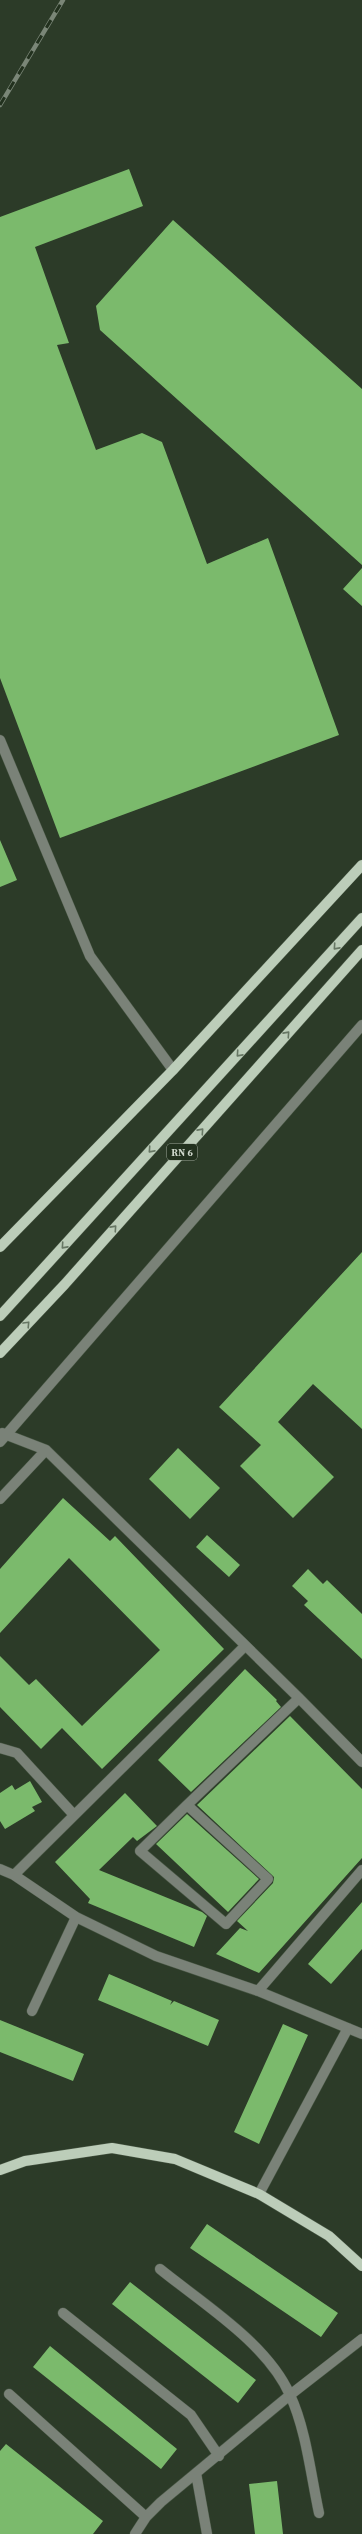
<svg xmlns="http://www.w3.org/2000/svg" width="362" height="2534" viewBox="0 0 362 2534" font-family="'Source Serif 4',serif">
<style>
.building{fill:#7bba6c}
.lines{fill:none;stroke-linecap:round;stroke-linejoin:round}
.minor-casing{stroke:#495745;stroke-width:11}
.major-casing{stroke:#495745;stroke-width:11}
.minor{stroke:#7a8278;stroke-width:10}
.major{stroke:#bccdb9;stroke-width:10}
.rail-casing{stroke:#7a8677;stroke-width:4.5}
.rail{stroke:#22311e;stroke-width:3;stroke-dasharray:9;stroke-linecap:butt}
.oneway{stroke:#677764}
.labels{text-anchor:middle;stroke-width:4;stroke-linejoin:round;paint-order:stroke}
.shield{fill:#22311e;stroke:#9aa496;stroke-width:1}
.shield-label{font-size:10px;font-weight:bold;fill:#cdd6ca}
</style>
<rect width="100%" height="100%" fill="#2c3b28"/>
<path class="building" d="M129 169 143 206 35 247 69 343 57 345 96 450 142 433 162 442 207 564 268 538 339 735 60 838 0 678V217Z
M173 220 362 389V565L100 330 96 306Z
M362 568V606L343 589Z
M0 840 17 880 0 887Z
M362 1252V1429L313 1384 278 1422 334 1477 293 1518 240 1466 261 1445 219 1407Z
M178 1448 220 1488 190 1519 149 1479Z
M63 1498 110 1541 115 1536 224 1649 102 1769 62 1728 41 1749 0 1707V1656L29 1685 36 1679 82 1726 160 1650 69 1558 0 1633V1569Z
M207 1535 240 1565 229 1577 196 1547Z
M308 1569 323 1584 327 1580 362 1614V1659L304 1605 308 1601 292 1586Z
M245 1669 277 1700 276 1701 281 1707 191 1792 158 1760Z
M290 1716 362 1789V1858L259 1973 216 1954 240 1928 248 1931 237 1921 273 1883 274 1877 197 1805Z
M30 1781 42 1802 32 1807 35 1811 5 1829 0 1821V1793L12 1785 15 1790Z
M125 1793 157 1826 137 1841 133 1837 99 1870 202 1912 207 1916 194 1947 88 1903 90 1899 55 1862Z
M187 1814 259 1879 228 1912 156 1844Z
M362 1902V1949L331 1984 308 1964Z
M109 1974 172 2001 170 2005 174 2001 219 2020 208 2046 98 2000Z
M0 2020 84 2054 73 2081 0 2052Z
M283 2024 308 2035 259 2144 234 2132Z
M207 2224 338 2313 321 2337 190 2248Z
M130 2282 256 2380 238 2403 112 2304Z
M50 2346 177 2449 161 2469 33 2367Z
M6 2444 103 2521 93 2534H0V2451Z
M277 2481 283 2534H255L249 2484Z"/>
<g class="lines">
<defs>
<path id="minor" d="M0 740 90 956 173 1070
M2 1433 46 1450 299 1698 362 1762
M0 1442 362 1025
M0 1499 46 1450
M0 1748 17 1753 74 1815
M187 1805 140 1851 226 1924 268 1879 187 1805 299 1698
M0 1869 14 1875 76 1917 156 1956 258 1991 362 2034
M14 1875 245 1646
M258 1991 362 1870
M32 2011 76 1917
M259 2194 348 2028
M160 2269C203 2304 267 2343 290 2395 306 2429 311 2476 319 2513
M63 2313 191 2415 219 2456
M9 2394 146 2517
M196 2473 207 2534
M135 2534 146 2517 161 2502 290 2395 362 2339"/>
<path id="major" d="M0 1247 173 1070 362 865
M0 1316 362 918
M0 1353 65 1284 362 950
M0 2170 25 2161 112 2148 175 2159 259 2194 329 2236 362 2266"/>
</defs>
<use href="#minor" class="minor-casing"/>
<use href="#major" class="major-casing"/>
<use href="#minor" class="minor"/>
<use href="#major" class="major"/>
<defs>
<path id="rail" d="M0 105 63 0"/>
</defs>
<use href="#rail" class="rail-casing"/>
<use href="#rail" class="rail"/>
</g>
<defs><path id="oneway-chevron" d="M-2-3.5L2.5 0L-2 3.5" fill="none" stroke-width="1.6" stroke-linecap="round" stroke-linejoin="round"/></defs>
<g class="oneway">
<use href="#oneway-chevron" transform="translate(336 947) rotate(132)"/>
<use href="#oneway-chevron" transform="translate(287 1034) rotate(-48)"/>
<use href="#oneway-chevron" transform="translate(239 1054) rotate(132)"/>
<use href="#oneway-chevron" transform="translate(201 1131) rotate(-48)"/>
<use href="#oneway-chevron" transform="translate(151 1150) rotate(132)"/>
<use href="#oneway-chevron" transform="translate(114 1228) rotate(-48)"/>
<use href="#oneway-chevron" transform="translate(64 1246) rotate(132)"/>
<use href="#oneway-chevron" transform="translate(27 1324) rotate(-47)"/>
</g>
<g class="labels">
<rect class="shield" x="167" y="1144" width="30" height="16" rx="3"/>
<g class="shield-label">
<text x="182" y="1156">RN 6</text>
</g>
</g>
</svg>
